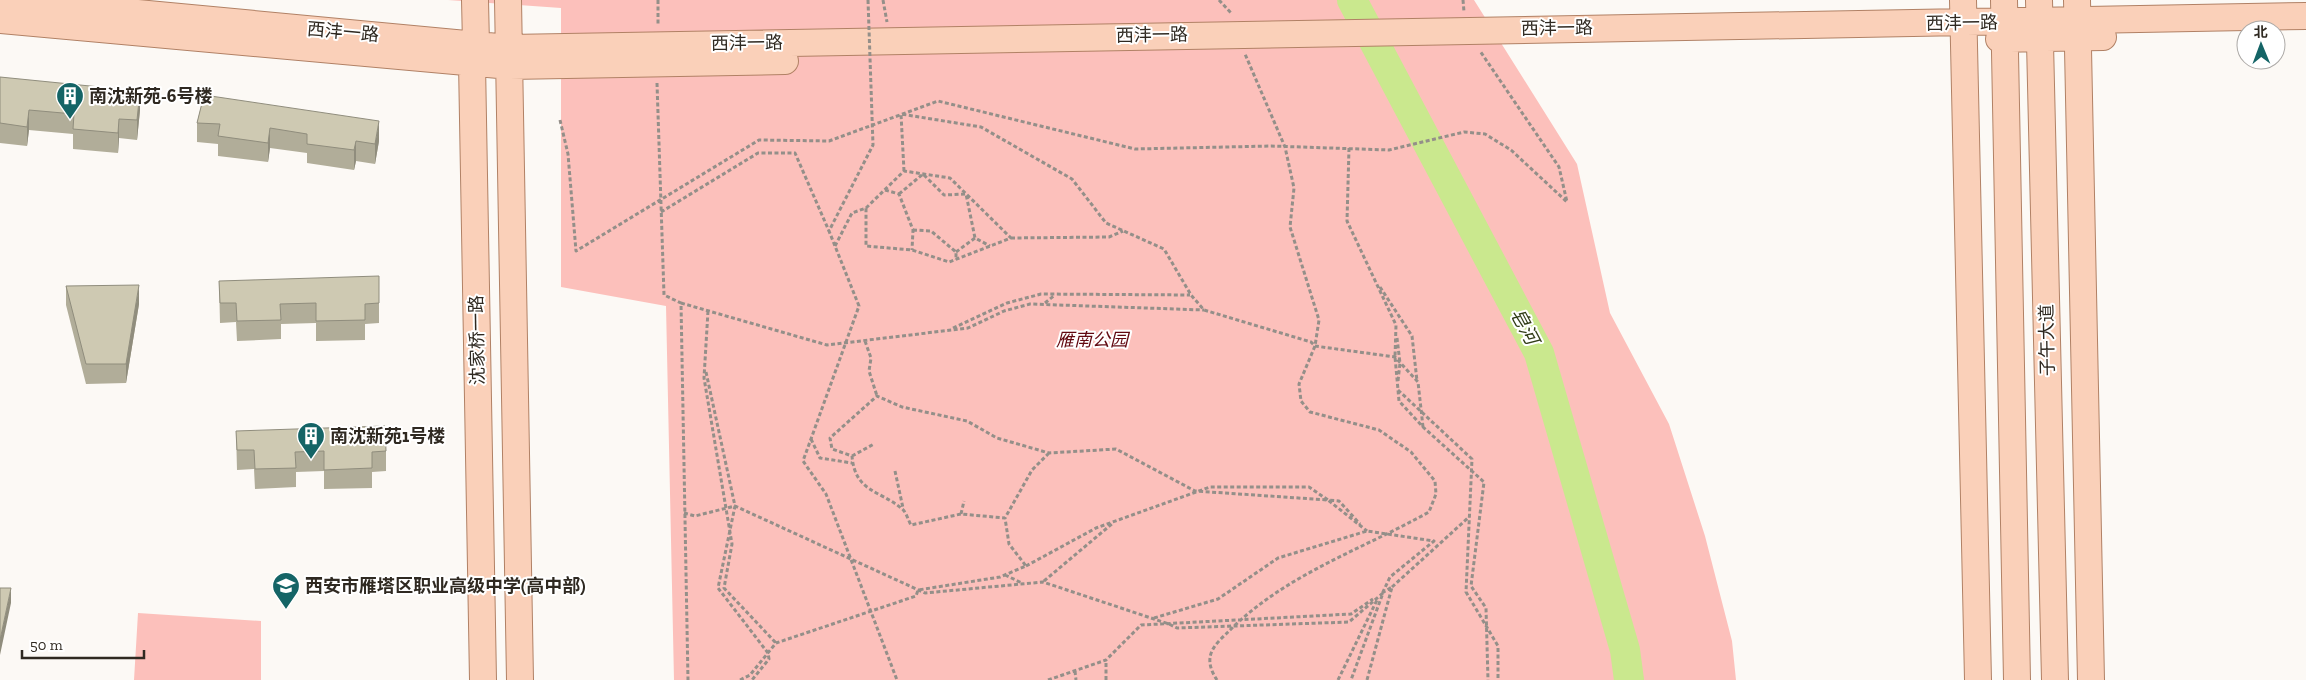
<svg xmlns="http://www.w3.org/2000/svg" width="2306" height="680" viewBox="0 0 2306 680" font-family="'Zilla Slab','Noto Sans SC',serif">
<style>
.green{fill:#fcc0bb}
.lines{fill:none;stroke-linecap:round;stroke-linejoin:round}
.river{stroke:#cae88e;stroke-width:30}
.major-casing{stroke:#b18165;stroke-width:28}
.path{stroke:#948f89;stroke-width:3;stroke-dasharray:4 2.5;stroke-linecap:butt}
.major{stroke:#fad0b9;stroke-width:26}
.path-bridge{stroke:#948f89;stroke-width:3;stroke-dasharray:4 2.5;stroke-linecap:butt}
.wall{fill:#b1ad99}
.shaded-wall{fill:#908d7d}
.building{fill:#cec9b2;stroke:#908d7d}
.labels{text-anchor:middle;stroke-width:4;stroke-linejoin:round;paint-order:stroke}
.street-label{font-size:18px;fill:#2f2921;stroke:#fff}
.poi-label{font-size:18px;font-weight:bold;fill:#2f2921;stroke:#fff;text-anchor:start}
.park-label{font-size:18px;font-style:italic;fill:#620911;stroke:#fff}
.water-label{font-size:19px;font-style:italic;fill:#323d18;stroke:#fff}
</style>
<rect width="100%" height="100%" fill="#fcf9f5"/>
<path class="green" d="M448 0H1474L1577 164 1610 313 1669 424 1705 536 1732 641 1736 680H674L666 306 561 287V8Z
M138 613 261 621V680H134Z"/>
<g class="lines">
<path class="river" d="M1352 0 1539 353 1625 650 1629 680"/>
<defs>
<path id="major" d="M0 0 509 48 2306 16
M475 0 476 44 472 63 483 680
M508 0 520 680
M1963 0 1978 680
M2004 0 2017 680
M2039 0 2055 680
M2077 0 2091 680
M0 20 510 66 785 61
M1999 39 2103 37"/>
</defs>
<use href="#major" class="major-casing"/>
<path class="path" d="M658 0V24
M883 0 887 22
M1219 0 1232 14
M1463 0 1464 12
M657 83 664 295 681 303 688 680
M560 120 568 154 576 251 759 140 829 141 938 101 1135 149 1271 146 1389 150 1464 132 1485 134 1511 150 1567 202 1559 167 1480 51
M1349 148 1347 221 1396 325 1395 357 1399 401 1423 427 1484 482 1471 586 1486 608 1488 680
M904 171 901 114 981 127 1072 179 1106 223 1164 249 1191 295 1204 310 1311 342 1315 346 1395 357 1418 382 1423 427
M885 190 899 194 913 230 912 250
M899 194 923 174 944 195 966 194 975 238
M661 212 758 153H795L829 231
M913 230 931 231 956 252V260
M1011 238 1109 237 1123 231
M835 246 852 213 866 208 904 171 950 178 1011 238 949 262 912 250 866 246V208
M956 252 975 238 990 246
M1380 287 1412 336 1417 381
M681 303 827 345 968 328 1004 311 1030 304 1204 310
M1045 303 1055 295
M708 311 704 378 732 544 724 588 776 643
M953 328 1007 303 1041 294 1190 295
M1397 338 1400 363 1398 381
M865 341 871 358 869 371 877 396
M706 372 735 506 718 588 768 653 769 659 752 680
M1398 390 1472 459 1466 592 1498 646V680
M811 439 820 458 852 463
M1049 453 1032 470 1005 518 961 514 911 525C908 520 906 511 901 508 879 490 855 492 852 456L832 449 830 438 877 396 902 407 967 421 997 438 1049 453 1116 449 1195 491 1328 500 1367 531
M852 456 874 444
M895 471 903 508
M684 513 695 516 735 506 925 593 1043 582 1169 624 1177 628 1349 622 1383 593 1351 680
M961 514 964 501
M1026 566 1096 528 1210 487H1309L1328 500 1339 501 1360 524
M1005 575 1022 583
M1044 581 1113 523
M1392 587 1469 517
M1154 618 1218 599 1278 558 1367 531 1434 541 1390 577 1383 592
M1075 671 1076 680
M740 680 750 675 776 643 916 596 918 590 1000 577 1026 566 1009 544 1005 518
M1048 680 1106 660 1141 625 1351 614 1373 599
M1106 680V660
M1217 680C1213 674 1209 666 1210 658 1211 647 1222 638 1229 631 1286 574 1361 550 1429 512L1436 494 1435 481 1411 452 1379 430 1310 412 1301 401 1299 384 1315 346 1319 320 1290 227 1294 188 1285 147 1245 54
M1338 680 1377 600
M1367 680 1392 587 1382 593"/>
<use href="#major" class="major"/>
<path class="path-bridge" d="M868 0 873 145 829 231 859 306 803 461 826 494 897 680"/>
</g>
<path class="wall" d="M0 77 140 110 137 140 119 138 118 153 73 149V134L29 130 27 146 0 143Z
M204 95 379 141 375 164 356 161 354 170 307 163V153L270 148 268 162 218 156V144L197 142V123Z
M219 281 379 303V323L365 324V340L316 341V323L281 324V339L237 341 236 322 220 323Z
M66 286 139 304 126 383 86 384 66 305Z
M236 431 386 451V471L372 472V488L324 489V471L296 472V487L255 489 254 469 237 470Z"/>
<path class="shaded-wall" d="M140 91V110L137 140V120Z
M29 110V130L27 146V127Z
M119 119V138L118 153V133Z
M379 121V141L375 164V144Z
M270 128V148L268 162V143Z
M356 141V161L354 170V150Z
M139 285V304L126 383V364Z
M11 588V603L0 655V640Z"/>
<path class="building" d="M0 77 140 91 137 120 119 119 118 133 73 129 74 114 29 110 27 127 0 123Z
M204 95 379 121 375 144 356 141 354 150 307 144V134L270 128 268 143 218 136 220 124 197 123Z
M379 276V303L365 304V320L316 321V303L280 304 281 320 237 321 236 303H220L219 281Z
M139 285 126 364H86L66 286Z
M385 426 386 451 372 452V468L324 470V451L295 452 296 468 255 469 254 450H237L236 431Z
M0 588H11L0 640Z"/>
<defs>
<symbol id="building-pin" viewBox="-11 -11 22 30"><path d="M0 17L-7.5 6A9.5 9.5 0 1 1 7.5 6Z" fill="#146466" stroke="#fff"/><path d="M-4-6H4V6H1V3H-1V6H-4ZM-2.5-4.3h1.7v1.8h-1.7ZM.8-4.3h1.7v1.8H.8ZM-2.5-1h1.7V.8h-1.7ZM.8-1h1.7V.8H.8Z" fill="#fff"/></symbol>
<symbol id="school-pin" viewBox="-11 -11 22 30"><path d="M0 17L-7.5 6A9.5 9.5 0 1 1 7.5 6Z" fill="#146466" stroke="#fff"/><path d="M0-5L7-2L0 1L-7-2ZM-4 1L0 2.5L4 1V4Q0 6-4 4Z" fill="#fff"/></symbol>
</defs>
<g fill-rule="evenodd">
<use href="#building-pin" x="54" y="80" width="32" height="43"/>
<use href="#building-pin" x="295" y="420" width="32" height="43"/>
<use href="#school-pin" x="270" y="570" width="32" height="43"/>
</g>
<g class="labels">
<g class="street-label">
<text transform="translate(1962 23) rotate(-1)" y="6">西沣一路</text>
<text transform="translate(1557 28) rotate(-1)" y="6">西沣一路</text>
<text transform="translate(343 32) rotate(5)" y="6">西沣一路</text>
<text transform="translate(1152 35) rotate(-1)" y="6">西沣一路</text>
<text transform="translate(747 43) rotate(-1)" y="6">西沣一路</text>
<text transform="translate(477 340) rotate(-91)" y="6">沈家桥一路</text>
<text transform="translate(2047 340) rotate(-91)" y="6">子午大道</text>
</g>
<g class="poi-label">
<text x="89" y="102">南沈新苑-6号楼</text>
<text x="330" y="442">南沈新苑1号楼</text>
<text x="305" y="592">西安市雁塔区职业高级中学(高中部)</text>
</g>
<g class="park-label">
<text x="1092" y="346">雁南公园</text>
</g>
<g class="water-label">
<text transform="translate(1525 326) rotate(62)" y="7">皂河</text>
</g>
</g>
<g transform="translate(2261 45) rotate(359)"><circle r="24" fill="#ffffff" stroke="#aca9a6"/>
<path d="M0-4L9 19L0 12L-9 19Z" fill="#146466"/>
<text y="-8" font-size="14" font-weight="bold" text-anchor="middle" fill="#2f2921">北</text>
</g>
<path d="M22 650v8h122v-8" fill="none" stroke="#2f2921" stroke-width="2.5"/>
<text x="30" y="650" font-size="15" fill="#2f2921" stroke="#ffffff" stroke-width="4" paint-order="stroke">50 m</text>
</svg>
